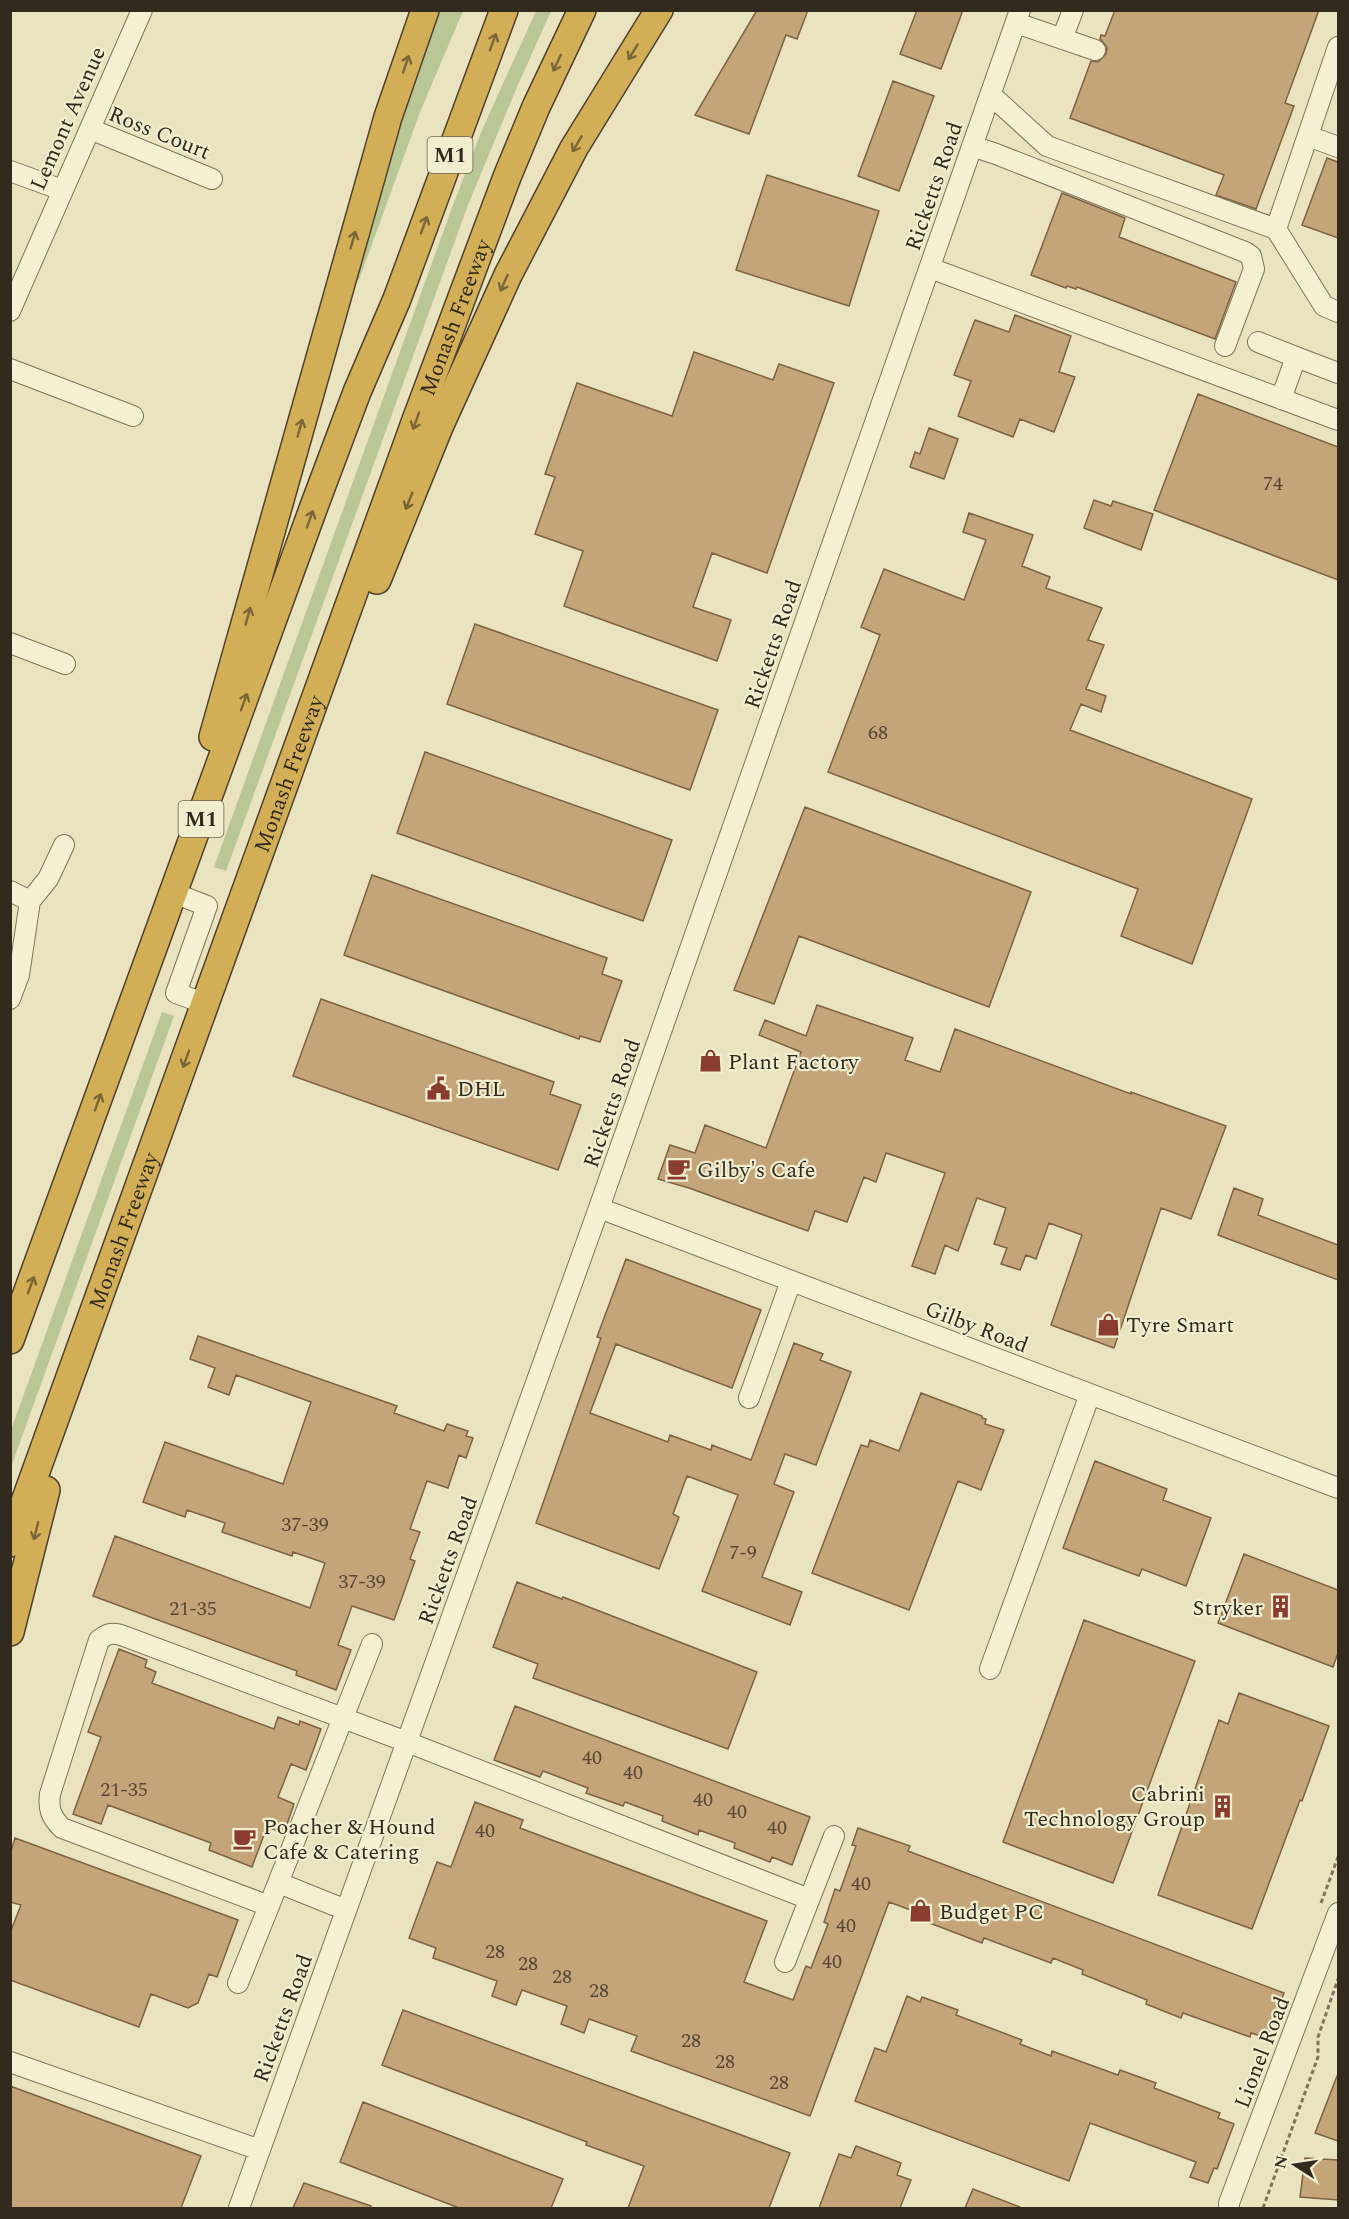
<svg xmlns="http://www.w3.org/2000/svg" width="1349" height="2219" viewBox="0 0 1349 2219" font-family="Spectral,serif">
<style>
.green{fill:#b9c696}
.building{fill:#c4a479;stroke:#7e6342;stroke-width:1.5}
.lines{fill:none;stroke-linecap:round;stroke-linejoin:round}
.minor-casing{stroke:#81745a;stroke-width:22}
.highway-casing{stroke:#4f422e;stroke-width:30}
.path{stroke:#81745a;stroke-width:3;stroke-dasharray:4.5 3;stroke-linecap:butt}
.minor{stroke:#f5f0d2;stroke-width:20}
.highway{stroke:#d2af57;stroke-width:27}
.oneway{stroke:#7a6637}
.labels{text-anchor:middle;stroke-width:4.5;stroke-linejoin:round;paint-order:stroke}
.number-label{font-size:20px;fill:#564834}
.shield{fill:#f1edcf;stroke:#6b6452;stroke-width:1.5}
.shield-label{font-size:21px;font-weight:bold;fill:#322a1d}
.street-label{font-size:22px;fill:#322a1d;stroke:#f1edcf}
.poi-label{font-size:22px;fill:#322a1d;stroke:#f1edcf;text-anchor:start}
</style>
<rect width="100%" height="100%" fill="#e9e3c0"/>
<path class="green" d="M436 11H463L420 112 359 280 352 278 385 160Z
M536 11H551L517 87 468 205 226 871 214 867 450 213 482 130Z
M162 1012 174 1016 11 1467V1430Z"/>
<path class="building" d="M757 10H808L797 39 786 35 749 134 695 115Z
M917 10H963L941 69 900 54Z
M1115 10H1319L1285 103 1294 106 1256 209 1216 195 1224 175 1070 118 1091 61 1098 62 1106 54 1107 47 1100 39 1101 35 1105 36Z
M893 81 934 96 899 191 858 176Z
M1327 158 1338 162V238L1302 225Z
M767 175 879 211 849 306 736 270Z
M1062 193 1125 218 1119 237 1236 282 1215 339 1077 287 1076 289 1067 286 1066 288 1031 275Z
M1015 315 1071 336 1059 372 1075 377 1054 432 1020 419 1013 437 958 416 971 381 954 375 975 320 1009 332Z
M694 352 773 380 779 364 834 383 767 573 712 553 693 607 731 620 717 661 564 606 583 551 535 534 555 477 545 474 577 383 672 416Z
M1198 394 1338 447V580L1154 510Z
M929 428 958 439 944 479 910 467 915 452 920 454Z
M1094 500 1111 506 1113 501 1153 514 1141 550 1084 528Z
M969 513 1033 535 1022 566 1050 577 1046 588 1102 608 1088 640 1104 645 1086 689 1106 696 1101 712 1081 704 1070 730 1252 799 1192 964 1121 936 1138 889 828 772 880 635 861 627 884 569 964 600 986 540 963 532Z
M475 624 718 710 690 790 447 704Z
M425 752 672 840 643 921 397 833Z
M805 807 1031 892 989 1007 799 936 774 1004 734 990Z
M372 875 607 958 602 974 622 981 600 1042 580 1036 579 1039 344 955Z
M321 999 554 1082 550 1094 581 1105 558 1170 293 1076Z
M817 1005 913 1038 905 1060 940 1072 955 1029 1131 1094V1092L1226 1126 1191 1219 1161 1208 1114 1348 1051 1325 1082 1235 1049 1223 1036 1259 1026 1255 1020 1270 1001 1264 1007 1248 994 1244 1006 1208 977 1198 958 1251 945 1245 935 1274 912 1266 945 1173 886 1153 876 1182 864 1177 847 1222 815 1211 808 1231 689 1188 658 1179 670 1145 695 1153 705 1125 766 1148 801 1052 759 1035 765 1020 806 1036Z
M1234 1188 1263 1199 1258 1215 1338 1245V1280L1218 1235Z
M626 1259 761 1310 732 1388 616 1344 590 1413 668 1442 670 1435 711 1450 712 1445 751 1460 794 1343 823 1354 820 1360 851 1372 816 1465 785 1454 774 1484 794 1492 762 1577 802 1592 790 1625 702 1591 738 1495 687 1476 673 1514 679 1517 659 1569 536 1523 601 1338 597 1337Z
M198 1336 397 1406 394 1413 444 1431 447 1424 468 1431 466 1436 473 1438 466 1458 459 1455 448 1488 427 1481 410 1529 420 1532 410 1559 415 1561 394 1620 352 1606 338 1645 351 1650 336 1690 296 1675 297 1671 93 1596 115 1536 310 1608 325 1563 293 1552 292 1556 222 1532 225 1523 187 1510 185 1517 143 1502 165 1442 283 1484 311 1402 236 1375 229 1395 208 1387 215 1368 190 1359Z
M921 1393 982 1416V1418L986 1419 985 1424 1004 1430 981 1490 958 1481 909 1610 812 1573 861 1445 868 1447 870 1440 899 1451Z
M1095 1461 1167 1489 1163 1500 1211 1518 1186 1586 1142 1569 1139 1576 1063 1548Z
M1244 1554 1338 1590V1653L1333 1667 1218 1623Z
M517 1582 562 1599 563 1597 757 1672 728 1749 533 1678 538 1664 493 1647Z
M1084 1620 1195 1661 1113 1883 1003 1842Z
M119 1649 147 1660 145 1667 156 1672 152 1683 274 1729 278 1717 299 1725 300 1721 321 1729 306 1770 291 1764 278 1797 294 1804 284 1833 267 1827 252 1867 209 1850 211 1843 108 1805 101 1824 73 1814 101 1737 88 1732Z
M1239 1693 1329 1726 1302 1801 1300 1800 1252 1929 1158 1895 1219 1720 1228 1724Z
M515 1706 810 1817 792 1865 772 1857 770 1862 734 1848 735 1843 699 1830 698 1835 662 1821 663 1816 625 1802 623 1806 586 1793 588 1788 543 1771 540 1777 494 1760Z
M475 1802 523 1820 520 1828 767 1921 744 1982 793 2000 806 1966 811 1968 828 1924 824 1922 835 1889 840 1891 856 1846 852 1845 858 1828 910 1846 908 1851 1284 1993 1267 2038 1251 2033 1250 2037 1183 2013 1181 2018 1146 2004 1147 2000 1082 1974 1083 1970 1053 1958 1051 1963 984 1938 982 1943 914 1917 916 1912 889 1902 810 2116 631 2051 637 2036 589 2019 584 2033 561 2024 567 2006 522 1990 516 2005 492 1996 497 1981 433 1958 436 1948 409 1938 437 1862 451 1867Z
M15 1838 238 1920 217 1977 209 1974 198 2003 188 2008 151 1994 139 2027 10 1980V1933L21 1905 10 1902V1854Z
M907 1996 920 2002 922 1997 958 2010 956 2015 1022 2040 1020 2044 1051 2056 1052 2051 1118 2075 1120 2070 1156 2083 1154 2088 1220 2113 1218 2118 1234 2124 1217 2169 1214 2168 1208 2183 1190 2177 1196 2162 1090 2123 1069 2181 855 2101 875 2048 886 2052Z
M403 2010 790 2153 769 2208H628L644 2166 586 2145 587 2142 382 2065Z
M1337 2076H1338V2141L1315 2133Z
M10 2086 201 2156 181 2208H10Z
M363 2102 563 2179 551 2208H459L340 2162Z
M856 2146 901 2163 897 2175 911 2180 900 2208H819L839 2154 851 2158Z
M1305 2158 1338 2160V2200L1300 2197Z
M304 2183 371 2206 370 2208H293Z
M973 2189 1020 2207V2208H965Z"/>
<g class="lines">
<defs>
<path id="minor" d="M1016 23 1095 50
M1062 39 1073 10
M991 95 1047 146 1276 229 1324 306 1338 312
M90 129 212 179
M1308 136 1338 147
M972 146 996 154 1245 252 1251 256 1254 269 1225 346
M10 171 62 190
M1276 229 1338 47
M930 268 1338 420
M10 311 142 10
M1258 342 1296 357
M10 369 133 416
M1281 399 1296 357 1338 373
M10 643 65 664
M10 891 30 901
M174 893 207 906 176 993 206 1004
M10 999 19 975 30 901 48 879 64 845
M599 1208 1338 1488
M749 1398 791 1281
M372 1644 269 1906 62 1828C51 1817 48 1809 50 1794L99 1640C107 1634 112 1632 121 1635L407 1742 809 1899
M990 1669 1090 1394
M279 1883 346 1910
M785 1962 834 1836
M238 1983 269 1906
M10 2062 260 2150
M239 2208 599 1208 1020 10
M1229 2208V2203L1338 1913"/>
<g id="highway">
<path d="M377 580 439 427 508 275 574 148 659 10"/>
<path d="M213 737 388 117 425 10"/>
<path d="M10 1340 313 509 357 392 397 299 504 10"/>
<path id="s1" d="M10 1543 416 420 507 177 536 107 582 10"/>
<path d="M10 1632 46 1490"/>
</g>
</defs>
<use href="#minor" class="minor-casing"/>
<use href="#highway" class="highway-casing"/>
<path class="path" d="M1321 1903 1338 1857
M1263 2208 1318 2057V2037L1338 1979"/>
<use href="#minor" class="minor"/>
<use href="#highway" class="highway"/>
</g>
<defs><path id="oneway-shaft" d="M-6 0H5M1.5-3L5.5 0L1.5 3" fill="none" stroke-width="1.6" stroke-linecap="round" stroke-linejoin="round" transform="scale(1.5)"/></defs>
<g class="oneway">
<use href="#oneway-shaft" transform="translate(493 42) rotate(-70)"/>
<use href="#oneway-shaft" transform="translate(633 52) rotate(121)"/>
<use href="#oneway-shaft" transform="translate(557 63) rotate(115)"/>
<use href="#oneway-shaft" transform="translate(406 64) rotate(-71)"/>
<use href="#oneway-shaft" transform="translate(577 144) rotate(121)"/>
<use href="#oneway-shaft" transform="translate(424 225) rotate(-70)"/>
<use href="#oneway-shaft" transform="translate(353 240) rotate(-74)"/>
<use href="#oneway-shaft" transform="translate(504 283) rotate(114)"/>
<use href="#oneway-shaft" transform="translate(416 421) rotate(110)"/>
<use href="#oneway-shaft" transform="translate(300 428) rotate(-74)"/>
<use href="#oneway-shaft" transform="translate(409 501) rotate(112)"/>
<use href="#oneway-shaft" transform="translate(310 519) rotate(-70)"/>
<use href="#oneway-shaft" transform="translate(248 616) rotate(-74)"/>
<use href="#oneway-shaft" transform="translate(244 702) rotate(-70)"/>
<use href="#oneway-shaft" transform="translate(186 1059) rotate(110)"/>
<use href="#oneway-shaft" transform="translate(98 1102) rotate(-70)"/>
<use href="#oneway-shaft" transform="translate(31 1285) rotate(-70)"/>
<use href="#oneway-shaft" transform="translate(36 1531) rotate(104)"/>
</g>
<defs>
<symbol id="shop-bare" viewBox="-9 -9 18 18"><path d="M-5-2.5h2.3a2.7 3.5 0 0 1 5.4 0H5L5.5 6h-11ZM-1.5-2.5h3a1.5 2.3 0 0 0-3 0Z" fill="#8a3c2f" stroke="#f1edcf" stroke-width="2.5" paint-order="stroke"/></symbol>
<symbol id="civic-bare" viewBox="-9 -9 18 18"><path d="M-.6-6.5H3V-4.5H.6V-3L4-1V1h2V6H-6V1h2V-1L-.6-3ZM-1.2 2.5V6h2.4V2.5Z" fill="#8a3c2f" stroke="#f1edcf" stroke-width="2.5" paint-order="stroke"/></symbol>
<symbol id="cafe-bare" viewBox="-9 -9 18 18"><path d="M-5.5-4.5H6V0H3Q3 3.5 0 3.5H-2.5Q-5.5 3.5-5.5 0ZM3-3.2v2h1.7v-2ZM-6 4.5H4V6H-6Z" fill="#8a3c2f" stroke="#f1edcf" stroke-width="2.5" paint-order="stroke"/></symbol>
<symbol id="building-bare" viewBox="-9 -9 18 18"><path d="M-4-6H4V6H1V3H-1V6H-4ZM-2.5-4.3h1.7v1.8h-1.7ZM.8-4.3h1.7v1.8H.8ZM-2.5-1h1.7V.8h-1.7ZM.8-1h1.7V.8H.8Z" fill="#8a3c2f" stroke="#f1edcf" stroke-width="2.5" paint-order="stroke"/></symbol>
</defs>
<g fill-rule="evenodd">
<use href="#shop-bare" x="694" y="1044" width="33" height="33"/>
<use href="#civic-bare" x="422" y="1072" width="33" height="33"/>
<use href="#cafe-bare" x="662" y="1152" width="33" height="33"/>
<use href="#shop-bare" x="1092" y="1308" width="33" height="33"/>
<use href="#building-bare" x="1264" y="1590" width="33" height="33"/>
<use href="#building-bare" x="1206" y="1790" width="33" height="33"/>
<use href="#cafe-bare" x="228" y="1822" width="33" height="33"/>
<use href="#shop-bare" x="904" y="1894" width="33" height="33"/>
</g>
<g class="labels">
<g class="number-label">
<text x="1273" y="490">74</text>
<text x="878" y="739">68</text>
<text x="305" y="1531">37-39</text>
<text x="743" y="1559">7-9</text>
<text x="362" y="1588">37-39</text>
<text x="193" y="1615">21-35</text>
<text x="592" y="1764">40</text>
<text x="633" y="1779">40</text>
<text x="124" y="1796">21-35</text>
<text x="703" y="1806">40</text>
<text x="737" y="1818">40</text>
<text x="777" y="1834">40</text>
<text x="485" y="1837">40</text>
<text x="861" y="1890">40</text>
<text x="846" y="1932">40</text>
<text x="495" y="1958">28</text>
<text x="832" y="1968">40</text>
<text x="528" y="1970">28</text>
<text x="562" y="1983">28</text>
<text x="599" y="1997">28</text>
<text x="691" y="2047">28</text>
<text x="725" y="2068">28</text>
<text x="779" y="2089">28</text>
</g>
<g class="shield">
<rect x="427.5" y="137" width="45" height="36" rx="4.5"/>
<rect x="178.5" y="801" width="45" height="36" rx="4.5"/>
</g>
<g class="shield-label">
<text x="450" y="162">M1</text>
<text x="201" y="826">M1</text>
</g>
<g class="street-label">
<text transform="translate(67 118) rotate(-66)" y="8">Lemont Avenue</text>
<text transform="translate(160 132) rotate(22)" y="8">Ross Court</text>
<text transform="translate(933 186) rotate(-71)" y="8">Ricketts Road</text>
<text dy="8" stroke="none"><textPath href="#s1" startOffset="1304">Monash Freeway</textPath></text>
<text transform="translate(772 644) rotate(-71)" y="8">Ricketts Road</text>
<text dy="8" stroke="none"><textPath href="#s1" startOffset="818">Monash Freeway</textPath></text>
<text transform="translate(611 1103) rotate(-71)" y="8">Ricketts Road</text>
<text dy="8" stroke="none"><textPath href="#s1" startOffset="332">Monash Freeway</textPath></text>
<text transform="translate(977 1326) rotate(21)" y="8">Gilby Road</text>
<text transform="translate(447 1560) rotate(-70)" y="8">Ricketts Road</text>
<text transform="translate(282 2018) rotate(-70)" y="8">Ricketts Road</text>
<text transform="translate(1261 2052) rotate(-69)" y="8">Lionel Road</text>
</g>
<g class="poi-label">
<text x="728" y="1069">Plant Factory</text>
<text x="457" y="1096">DHL</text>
<text x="697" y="1177">Gilby's Cafe</text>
<text x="1126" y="1332">Tyre Smart</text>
<text x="1263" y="1615" text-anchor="end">Stryker</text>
<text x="1205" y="1801" text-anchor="end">Cabrini<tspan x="1205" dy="25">Technology Group</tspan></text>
<text x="263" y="1834">Poacher &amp; Hound<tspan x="263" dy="25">Cafe &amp; Catering</tspan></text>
<text x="939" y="1919">Budget PC</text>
</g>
</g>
<rect width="1349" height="2219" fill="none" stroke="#322a1d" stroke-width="24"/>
<g transform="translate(1295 2165) rotate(282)" stroke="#f1edcf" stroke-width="4.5" paint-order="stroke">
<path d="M0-4.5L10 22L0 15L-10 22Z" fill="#322a1d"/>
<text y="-9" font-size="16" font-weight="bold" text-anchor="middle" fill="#322a1d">N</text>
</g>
</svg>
